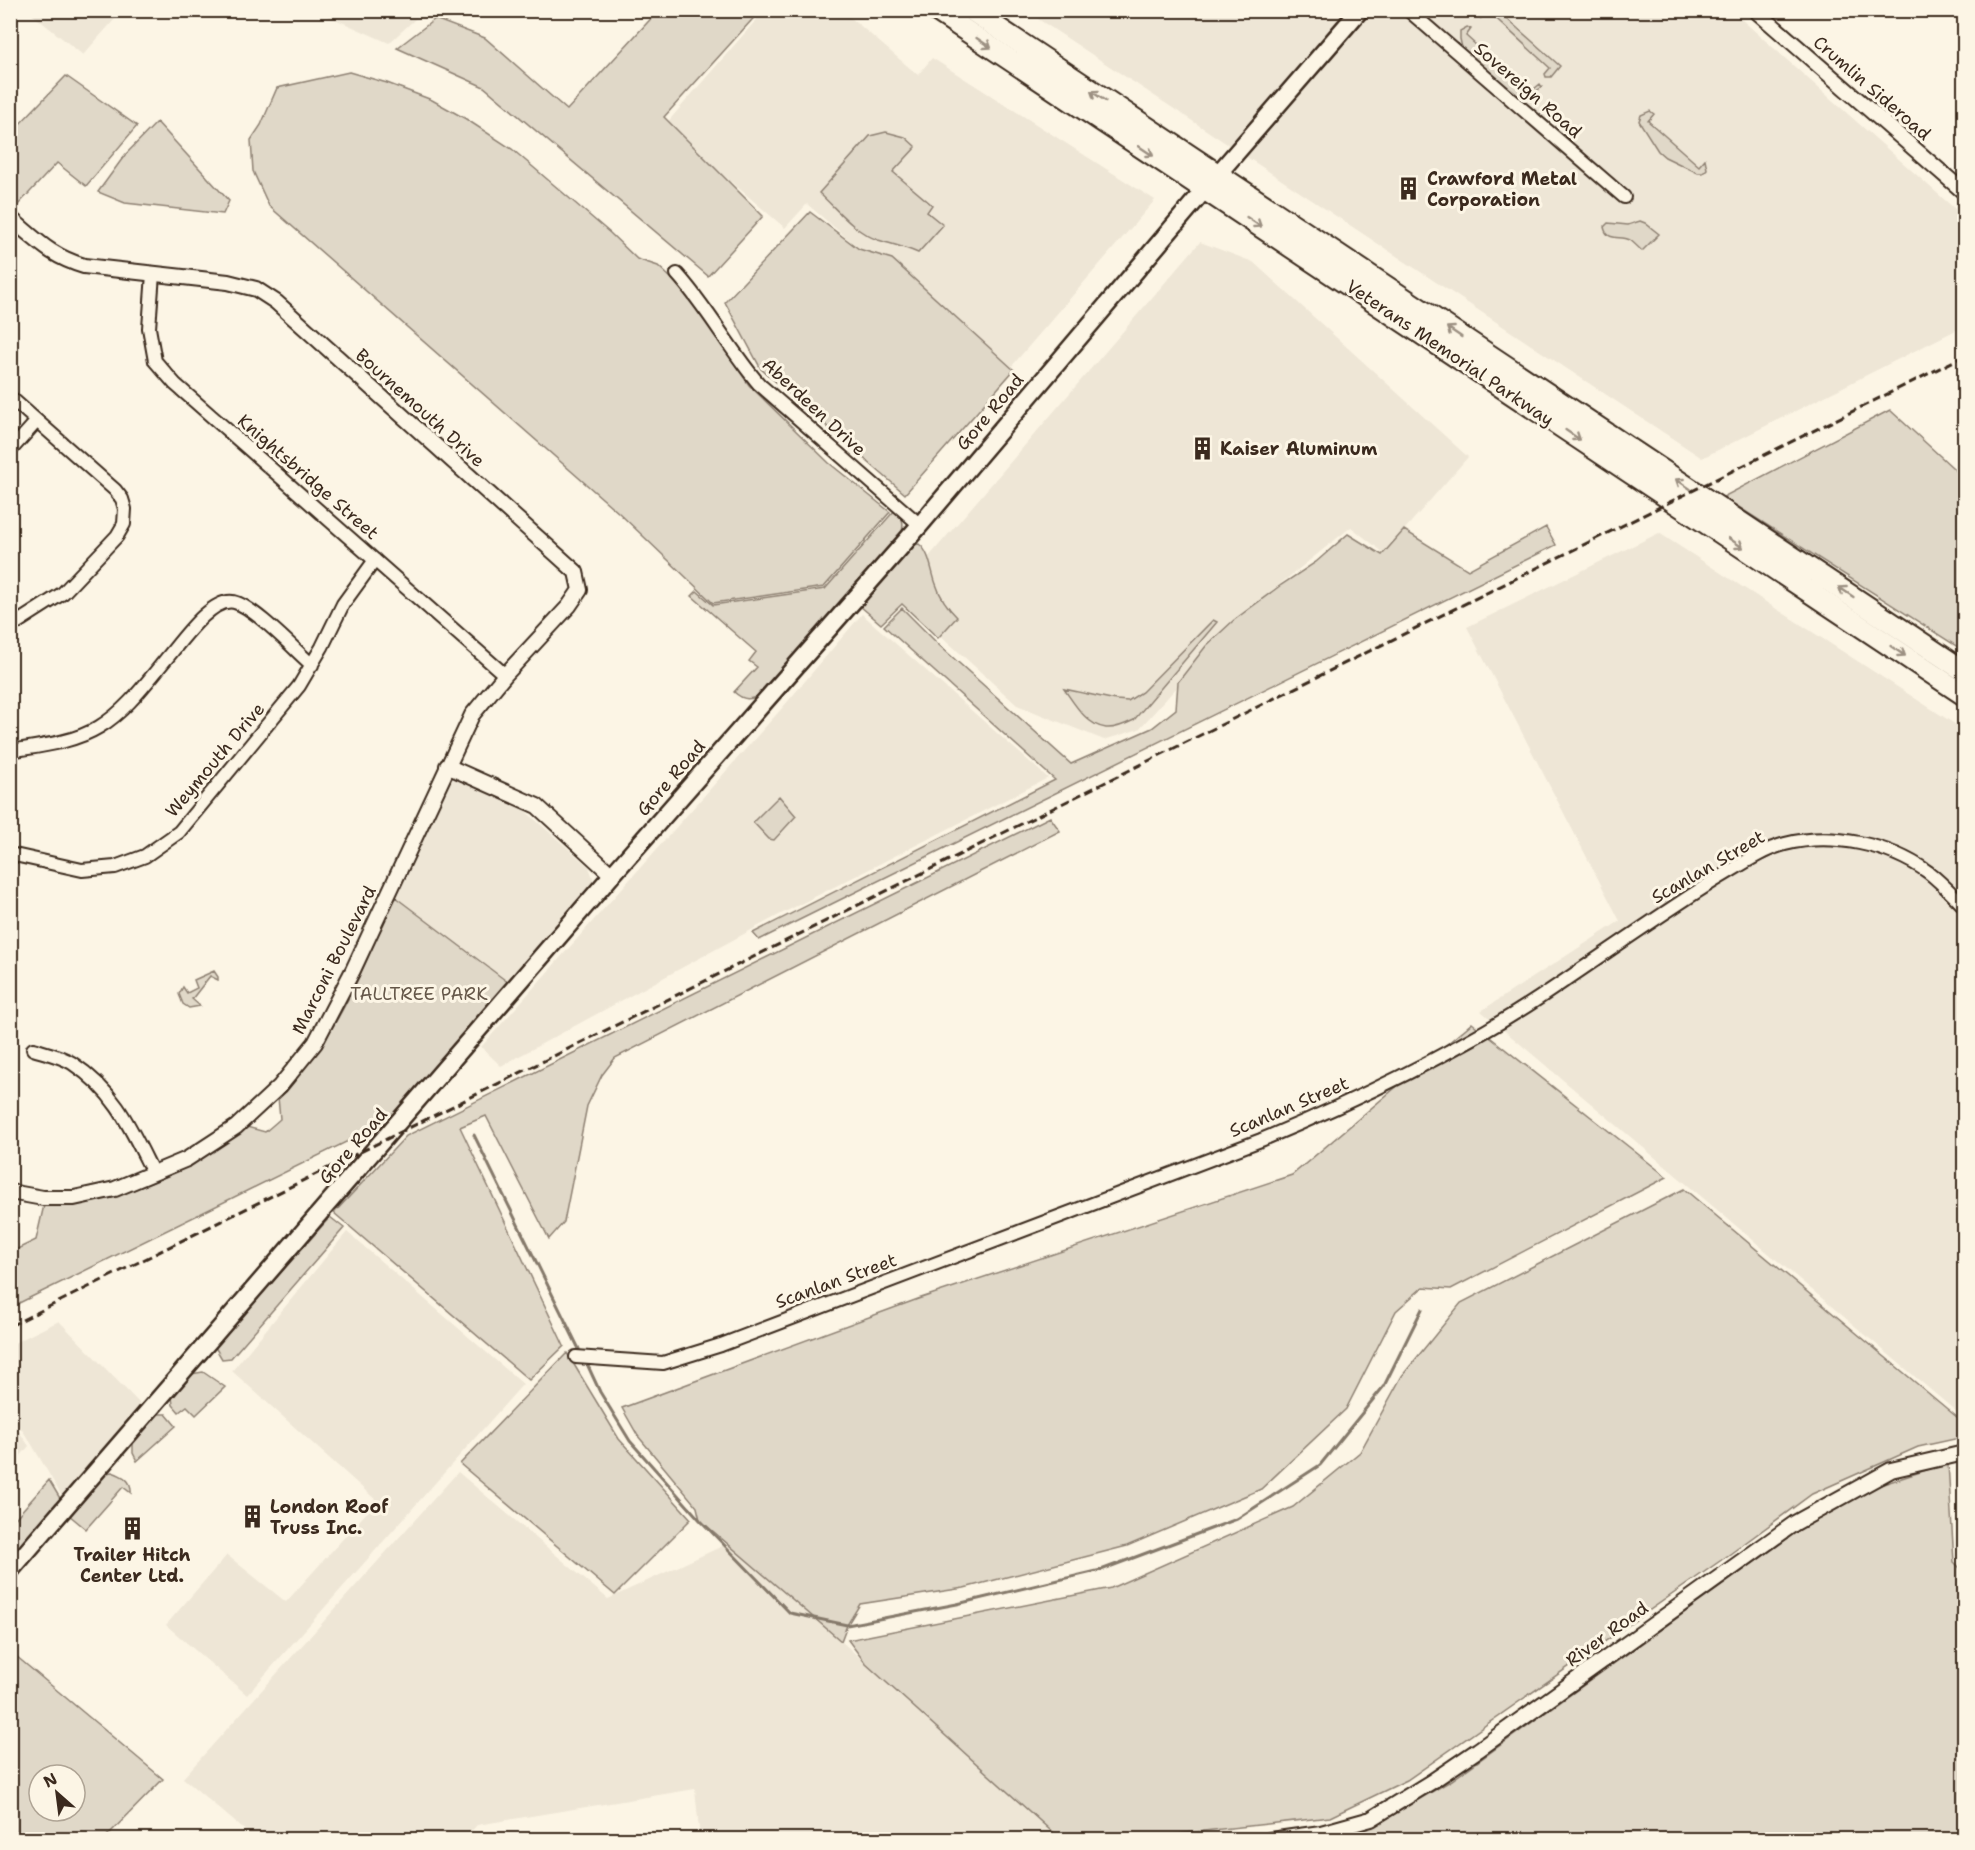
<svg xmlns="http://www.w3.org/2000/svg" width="1975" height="1850" viewBox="0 0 1975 1850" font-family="'Shantell Sans',sans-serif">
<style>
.built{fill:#eee6d6}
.green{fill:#e0d8c8;stroke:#8e8173;stroke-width:1.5;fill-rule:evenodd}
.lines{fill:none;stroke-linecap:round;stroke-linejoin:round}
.stream{stroke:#85796b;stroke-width:3}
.minor-casing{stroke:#3b2a1e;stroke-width:16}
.tertiary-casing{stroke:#3b2a1e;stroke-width:18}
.secondary-casing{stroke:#3b2a1e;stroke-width:21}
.trunk-casing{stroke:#3b2a1e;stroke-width:24}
.minor{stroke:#fcf5e5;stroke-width:12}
.tertiary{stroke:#fcf5e5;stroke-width:14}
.secondary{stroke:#fcf5e5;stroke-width:16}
.trunk{stroke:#fcf5e5;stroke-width:20}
.rail{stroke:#3b2a1e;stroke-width:3;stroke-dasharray:9 4.5;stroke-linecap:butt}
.oneway{stroke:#9c9082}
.labels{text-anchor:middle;stroke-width:6;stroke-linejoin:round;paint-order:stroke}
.street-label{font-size:18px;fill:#3b2a1e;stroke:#fcf5e5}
.poi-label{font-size:18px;font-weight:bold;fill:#3b2a1e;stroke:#fcf5e5;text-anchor:start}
.park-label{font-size:18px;fill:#645648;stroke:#fcf5e5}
</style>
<rect width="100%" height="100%" fill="#fcf5e5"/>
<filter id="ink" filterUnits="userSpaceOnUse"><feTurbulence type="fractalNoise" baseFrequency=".0167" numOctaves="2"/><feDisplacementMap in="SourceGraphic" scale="12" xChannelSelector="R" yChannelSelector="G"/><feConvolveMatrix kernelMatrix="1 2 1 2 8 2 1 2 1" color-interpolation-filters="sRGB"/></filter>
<g filter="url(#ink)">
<path class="built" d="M28 11 122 10V11L83 55Z
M317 11 424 10V11L389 43Z
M764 11H843L918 75 932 58 1155 200 1005 374 807 204 785 228 665 125Z
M1026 11H1732L1964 217V326L1702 458Z
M1200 242 1253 262 1468 457 1384 553 1351 527 1244 613 1139 729 1104 740 1017 705 896 595Z
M1659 533 1964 730V1418L1481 1011 1620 921 1467 627Z
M862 614 1048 778 779 915 501 1066 481 1047 783 707Z
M454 779 467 781 523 809 589 867 593 878V886L509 983 395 897 443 788Z
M347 1232 523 1384 247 1695 166 1625 227 1555 286 1602 377 1501 232 1371Z
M59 1321 144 1408 63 1498 31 1443 11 1414 10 1345Z
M11 1420 29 1446 11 1467H10Z
M458 1472 608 1599 729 1543 841 1641 1060 1839H700L695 1789 477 1825 464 1839H255L183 1778Z"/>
<path class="green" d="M658 11H760L664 117 763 216 708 276 484 87 397 48 435 19 485 38 567 110Z
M1479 12 1498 11 1560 66 1551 77H1546L1545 74 1550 68 1488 11 1481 18Z
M1467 27 1471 29 1466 36 1529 93 1540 84 1542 87C1533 94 1526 98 1514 94L1462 48 1460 39V31Z
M349 72 387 83 432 100 466 119 512 149 610 233 637 259 658 266 684 290 749 385 829 463 890 512 824 587 713 603 619 513 269 206 253 171 251 140 261 125 277 88Z
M66 76 137 126 86 186 57 163 17 206 11 200V133Z
M1650 111 1654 114 1648 121 1699 166 1705 159 1707 169 1703 173H1698L1665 157 1658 151 1639 121 1641 115Z
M157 122 229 201 223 214 125 203 98 192 125 155Z
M886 132 905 137 916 147 893 172 932 205 927 212 943 225 918 253C904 247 891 244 878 240 854 232 837 209 819 193L870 136Z
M810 212 859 249 892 259 1014 370 905 494 761 369 725 302Z
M1640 221 1645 223 1659 234 1642 251C1639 248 1634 243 1630 240 1620 235 1607 242 1604 227L1608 223 1628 225Z
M1890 410 1964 478V651L1723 497Z
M895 510C903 518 904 522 902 533L761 695C750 700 744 701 734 692L757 667 749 661 756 652 692 596 697 591 713 605 825 589Z
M1546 527 1556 545 759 940 753 933 1055 780 884 626 902 608 940 646 1071 764 1152 728 1176 709 1178 682 1206 646 1234 620 1281 585 1316 562 1348 534 1382 555 1404 530 1468 570Z
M919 544C930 552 931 571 936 584 940 597 947 607 957 617L938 638 902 604 881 624 860 606 913 545Z
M1213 620 1217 622 1134 720C1126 724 1115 729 1106 728 1087 726 1074 703 1064 689L1116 700 1128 701 1142 692Z
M779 796 796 816 774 840 769 839 753 822Z
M1050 817 1060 831 615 1058 602 1075 587 1106 564 1222 549 1239 486 1116 460 1127 564 1346 529 1380 334 1213 406 1136Z
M395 897 509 983 397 1117 11 1307V1252L36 1240 44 1205C122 1203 186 1173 247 1127L265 1132 280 1119 278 1097C295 1079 311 1060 325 1039 352 999 374 942 395 897Z
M214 971 218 977V980L210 976 192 999 200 1006 189 1008 183 1004 179 994 183 987 187 993 197 988 194 980Z
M1472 1023 1667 1177 1451 1289 1423 1287 1396 1311 1346 1409 1261 1489 1127 1546 964 1588 860 1604 847 1625 841 1641 700 1520 697 1507 638 1436 622 1408 918 1299 1292 1175Z
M1684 1189 1964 1423V1437L1918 1447 1812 1494 1730 1554 1407 1780 1330 1817 1131 1839H1060L866 1664 848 1640 1111 1588 1293 1507 1360 1452 1402 1376 1461 1303Z
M330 1217 344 1228 231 1358 222 1359 215 1347Z
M567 1353 619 1439 691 1519 615 1595 460 1464Z
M203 1372 225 1387 196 1415 187 1406 179 1412 173 1405 172 1397 191 1374Z
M157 1414H166L176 1426 137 1461 133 1453V1442Z
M1948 1463 1954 1562 1964 1572V1839L1331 1840 1377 1824 1452 1780 1827 1510 1874 1487Z
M112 1472C123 1476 132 1480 131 1493L123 1487 86 1529 69 1515 106 1473Z
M49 1480 61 1500 11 1558V1523Z
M10 1651 163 1779 104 1839H11ZM39 1775H75V1811H39Z"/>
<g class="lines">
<path class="stream" d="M474 1135 579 1349
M588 1366 600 1392 630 1441 700 1520 790 1613 847 1625 957 1604 1101 1570 1237 1519 1320 1465 1384 1386 1422 1309"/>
<defs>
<path id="minor" d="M1408 10 1624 197
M153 274 149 328 155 361 175 384 505 675
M677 274C708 308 729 349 759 384L920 525
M10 397 115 490 122 499 125 509 124 524 117 536 63 593 10 627
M10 451 37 421
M10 751C39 746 73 743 99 727 126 711 146 683 166 659 180 643 211 597 234 602 253 606 295 650 312 665
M10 854 82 870 115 867 145 856 179 832 299 686 322 647 343 604 375 560
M33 1049C46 1053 61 1056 72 1063 116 1092 131 1129 153 1173
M576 1357 663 1363 721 1345 1261 1140C1357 1100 1452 1055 1539 998 1599 958 1656 917 1717 879 1738 867 1761 850 1785 844 1832 832 1889 844 1928 872 1941 882 1953 895 1964 906"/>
<path id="tertiary" d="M1755 10 1964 192
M10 218C37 240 50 256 84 266L228 282 256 289 276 302 576 572 580 590 569 606 505 675 472 715 353 970 315 1043 280 1086 236 1127 187 1159 115 1189 74 1198H43L10 1192
M447 766 537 806 612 875
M1270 1840 1321 1833 1371 1819 1431 1782 1478 1750 1795 1523 1891 1470 1964 1453"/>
<path id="secondary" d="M10 1571 612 875 920 525 1217 175 1360 10"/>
<path id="trunk" d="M935 10 1964 695
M971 10 1964 671"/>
</defs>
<use href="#minor" class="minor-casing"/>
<use href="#tertiary" class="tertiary-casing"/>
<use href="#secondary" class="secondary-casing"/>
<use href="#trunk" class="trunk-casing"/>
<use href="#minor" class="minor"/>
<use href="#tertiary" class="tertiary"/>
<use href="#secondary" class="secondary"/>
<use href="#trunk" class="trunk"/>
<path class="rail" d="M10 1326 1964 356"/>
</g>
<defs><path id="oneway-shaft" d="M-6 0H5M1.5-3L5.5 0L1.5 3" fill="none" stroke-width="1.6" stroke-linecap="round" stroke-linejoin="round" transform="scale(1.5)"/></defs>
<g class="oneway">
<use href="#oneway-shaft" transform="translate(984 43) rotate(34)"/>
<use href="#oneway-shaft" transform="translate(1098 96) rotate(-146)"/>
<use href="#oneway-shaft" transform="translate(1146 151) rotate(34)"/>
<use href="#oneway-shaft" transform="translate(1254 222) rotate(34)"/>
<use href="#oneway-shaft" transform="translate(1454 332) rotate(-146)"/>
<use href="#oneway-shaft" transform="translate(1573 435) rotate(34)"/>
<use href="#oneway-shaft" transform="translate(1683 484) rotate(-146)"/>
<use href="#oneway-shaft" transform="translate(1736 543) rotate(34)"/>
<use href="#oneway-shaft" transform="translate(1846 592) rotate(-146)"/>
<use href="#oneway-shaft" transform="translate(1898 651) rotate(34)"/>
</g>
</g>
<defs>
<symbol id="building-bare" viewBox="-9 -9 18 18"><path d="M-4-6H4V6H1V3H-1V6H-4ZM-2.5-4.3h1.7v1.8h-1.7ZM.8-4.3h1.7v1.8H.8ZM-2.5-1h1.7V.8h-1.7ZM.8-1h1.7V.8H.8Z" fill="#3b2a1e" stroke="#fcf5e5" stroke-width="2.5" paint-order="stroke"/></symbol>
</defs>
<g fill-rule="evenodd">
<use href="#building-bare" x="1392" y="172" width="33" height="33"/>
<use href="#building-bare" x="1186" y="432" width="33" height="33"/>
<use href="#building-bare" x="236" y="1500" width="33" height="33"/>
<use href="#building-bare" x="116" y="1512" width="33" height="33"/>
</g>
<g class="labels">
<g class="street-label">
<text transform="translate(1872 88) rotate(41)" y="6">Crumlin Sideroad</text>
<text transform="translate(1528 90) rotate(41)" y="6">Sovereign Road</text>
<text transform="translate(1450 353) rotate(34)" y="6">Veterans Memorial Parkway</text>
<text transform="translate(814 407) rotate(43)" y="6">Aberdeen Drive</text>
<text transform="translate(420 408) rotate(42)" y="6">Bournemouth Drive</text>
<text transform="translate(990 412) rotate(-50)" y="6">Gore Road</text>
<text transform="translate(308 477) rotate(41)" y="6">Knightsbridge Street</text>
<text transform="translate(215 760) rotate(-50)" y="6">Weymouth Drive</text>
<text transform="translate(671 778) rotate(-49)" y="6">Gore Road</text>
<text transform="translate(1708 867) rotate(-30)" y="6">Scanlan Street</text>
<text transform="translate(334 960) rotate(-63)" y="6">Marconi Boulevard</text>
<text transform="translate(1289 1107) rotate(-23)" y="6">Scanlan Street</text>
<text transform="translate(353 1146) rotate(-49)" y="6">Gore Road</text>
<text transform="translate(836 1281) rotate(-20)" y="6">Scanlan Street</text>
<text transform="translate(1607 1634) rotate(-36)" y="6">River Road</text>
</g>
<g class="poi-label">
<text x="1427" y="185">Crawford Metal<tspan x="1427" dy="21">Corporation</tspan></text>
<text x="1220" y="455">Kaiser Aluminum</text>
<text x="270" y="1513">London Roof<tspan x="270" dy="21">Truss Inc.</tspan></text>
<text x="132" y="1561" text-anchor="middle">Trailer Hitch<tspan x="132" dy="21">Center Ltd.</tspan></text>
</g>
<g class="park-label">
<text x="419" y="1000">TALLTREE PARK</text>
</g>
</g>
<rect width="1975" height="1850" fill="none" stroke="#fcf5e5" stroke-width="36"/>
<rect x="18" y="18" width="1939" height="1814" fill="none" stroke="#3b2a1e" stroke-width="2" filter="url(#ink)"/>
<g transform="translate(57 1793) rotate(332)"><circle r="28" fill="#fcf5e5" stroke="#afa495" stroke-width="1.5"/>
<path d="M0-4.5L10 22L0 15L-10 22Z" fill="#3b2a1e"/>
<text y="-9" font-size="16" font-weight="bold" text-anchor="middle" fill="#3b2a1e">N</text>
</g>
</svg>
